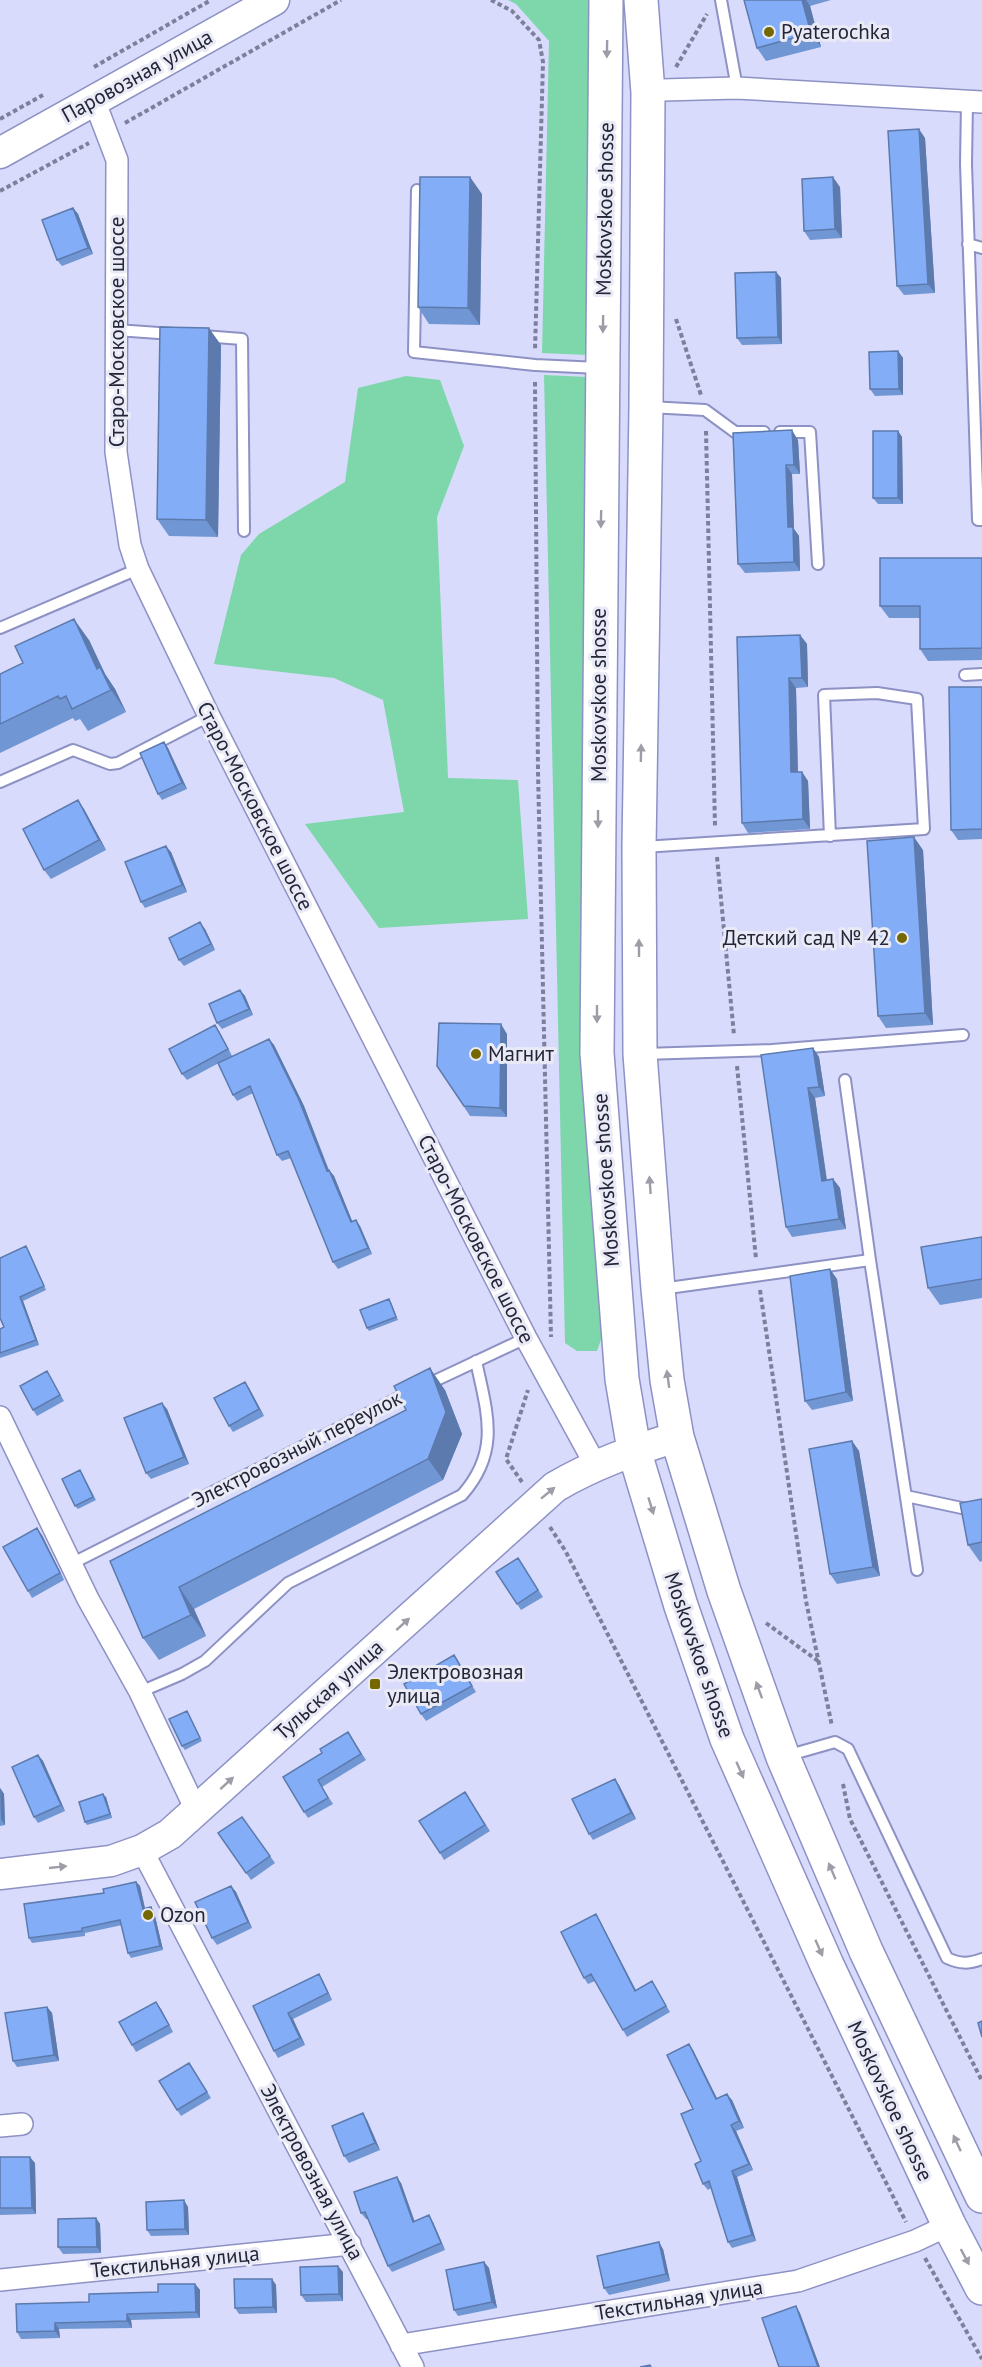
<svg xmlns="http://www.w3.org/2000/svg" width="982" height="2367" viewBox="0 0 982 2367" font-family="'PT Sans',sans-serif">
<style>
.green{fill:#7dd7aa}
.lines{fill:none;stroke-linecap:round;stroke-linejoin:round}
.service-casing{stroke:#8d91c4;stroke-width:14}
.minor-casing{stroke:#8d91c4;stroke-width:24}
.secondary-casing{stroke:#8d91c4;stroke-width:33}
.primary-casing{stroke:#8d91c4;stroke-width:36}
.path{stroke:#7e809b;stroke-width:4;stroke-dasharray:4.5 3;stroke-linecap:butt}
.service{stroke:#fff;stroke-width:10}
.minor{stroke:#fff;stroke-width:21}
.secondary{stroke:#fff;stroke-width:30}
.primary{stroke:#fff;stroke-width:33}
.wall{fill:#7196d4}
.shaded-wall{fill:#5c7aad}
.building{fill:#83aef7;stroke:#5c7aad;stroke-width:1.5}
.oneway{fill:#9c9da6}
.poi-dot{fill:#766800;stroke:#e9eaf5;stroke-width:2}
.labels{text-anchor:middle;stroke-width:6;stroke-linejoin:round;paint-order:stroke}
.poi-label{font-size:21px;fill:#232539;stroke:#e9eaf5;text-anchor:start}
.street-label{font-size:21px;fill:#232539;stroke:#e9eaf5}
</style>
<rect width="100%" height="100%" fill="#d8dbfc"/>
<path class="green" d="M508 0H588L591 93 588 355 542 353 549 41 516 4Z
M544 375 587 377 603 1334 597 1351H577L565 1343Z
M406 376 440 380 464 446 437 517 448 778 518 780 528 919 379 928 305 824 404 812 383 700 334 678 214 664 241 555 259 534 345 482 358 388Z"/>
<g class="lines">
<defs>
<path id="service" d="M721 0 737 88
M967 101 966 164 978 520H982
M417 190 414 352 535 365 599 368
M968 244 982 248
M116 330 173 334
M203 336 242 339 244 531
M649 407 705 410 735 432H764
M780 432H810L818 564
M0 628 138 569
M965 675 982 674
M0 782 73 750 110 764 118 763 209 716
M643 847 924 829 917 699 877 693 824 695 830 836
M643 1054 772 1050 963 1035
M870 1260 917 1570
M661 1289 870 1260 845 1080
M426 1385 526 1338
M906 1496 971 1510 982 1508
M71 1564 412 1391
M140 1692 182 1674 205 1661 288 1583 462 1495C501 1451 487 1413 476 1361
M786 1756 835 1742 848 1749 947 1958C960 1964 968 1964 982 1959"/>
<path id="minor" d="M648 93 662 90 737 88 982 102
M94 100 117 160 116 452 130 545 138 569 209 716 526 1338 595 1464
M0 1417 88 1599 140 1692 196 1810
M142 1850 413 2367
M0 2126 22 2124
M0 2280 350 2244
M401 2345 798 2281 915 2241 949 2225"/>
<path id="secondary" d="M0 153 274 0
M0 1874 111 1861 142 1850 170 1834 555 1487C594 1464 634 1450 677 1437"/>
<path id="primary" d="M606 0 597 1053 622 1379 634 1450 681 1606 727 1739 827 1965 949 2225 982 2288
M641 0 648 93 646 407 639 847 640 1054 658 1289 667 1380 677 1437 724 1591 783 1757 866 1951 982 2196"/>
</defs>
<use href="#service" class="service-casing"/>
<use href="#minor" class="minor-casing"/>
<use href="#secondary" class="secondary-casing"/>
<use href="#primary" class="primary-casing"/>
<path class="path" d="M491 0 512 11 539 40 543 62 535 350
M94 67 211 0
M676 67 707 14
M0 119 43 95
M125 123 341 0
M0 191 89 143
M676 319 701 395
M535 382 538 772 551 1337
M706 431 715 826
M717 857 734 1035
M737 1066 756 1259
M760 1290 806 1601 832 1726
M522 1482 506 1459 528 1390
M550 1527 566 1552 906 2222
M766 1623 818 1661
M843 1784 850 1819 982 2081
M925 2258 982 2359"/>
<use href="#service" class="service"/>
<use href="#minor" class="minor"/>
<use href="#secondary" class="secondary"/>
<use href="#primary" class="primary"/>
</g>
<path class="wall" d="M744 0H831L810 6 821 47 766 61 757 48Z
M925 138 935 293 904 295 897 286Z
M840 187 842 238 810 240 804 231Z
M482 194 480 325 429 324 418 307Z
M73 208 78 214 93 254 62 266 57 260Z
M776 272 781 278 782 344 742 345 737 338Z
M221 345 218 537 169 536 157 519Z
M898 351 903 358V395L875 396 870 389Z
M898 431 902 437 903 504H878L873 498Z
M733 433 798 440 800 474H792L794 529 799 536 800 571 745 573 738 564Z
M982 558V660L928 661 920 649V618H889L880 606Z
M800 635 807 644 808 687 796 688 798 772H802L808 781 810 829 748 833 742 823Z
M89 640 105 674 115 689 126 712 88 731 80 719 75 721 73 718 0 753V674Z
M982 687V839L958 840 951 830Z
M164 742 168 748 187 789 162 800 158 794Z
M84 809 106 850 51 879 44 870Z
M923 850 933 1025 886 1028 878 1016Z
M171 852 187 892 145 908 141 902Z
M205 929 215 950 184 966 179 960Z
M240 990 245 996 253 1015 222 1029 217 1023Z
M219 1031 232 1056 187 1080 182 1074Z
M507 1034V1117L470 1116 437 1066Z
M269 1039 274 1045 304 1106 329 1170 334 1176 352 1221 360 1226 372 1254 338 1269 333 1262 291 1158 282 1161 277 1155 253 1093 237 1101 233 1095Z
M813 1048 819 1057 825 1096 815 1098 827 1180 833 1179 840 1188 846 1229 792 1237 786 1227Z
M982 1237V1298L940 1305 928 1288Z
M29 1251 46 1290 23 1301 39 1345 0 1358V1329L4 1327Z
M837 1279 853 1401 812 1410 805 1401Z
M391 1302 398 1320 369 1331 367 1328Z
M47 1371 64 1401 37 1416 33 1410Z
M245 1382 249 1388 264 1416 233 1432 229 1426Z
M445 1390 462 1434 443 1480 194 1609 206 1636 159 1660 143 1638 110 1561Z
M167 1409 189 1464 151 1479 146 1473Z
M852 1441 859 1451 880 1576 837 1584 830 1574Z
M82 1473 96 1500 78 1509 75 1506Z
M982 1499V1561L980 1562 968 1545Z
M42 1535 64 1580 32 1598 28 1591Z
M518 1558 543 1597 521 1610 496 1572Z
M454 1655 476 1692 426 1721 421 1714Z
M187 1711 202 1741 185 1750 182 1746Z
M348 1732 366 1760 322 1787 333 1804 308 1818 304 1812 322 1753Z
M38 1755 43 1761 65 1811 38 1823 34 1817Z
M619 1785 636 1819 593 1840 589 1834Z
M0 1788 4 1794 5 1825 0 1826Z
M106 1797 112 1818 87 1825 85 1822Z
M469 1798 490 1831 444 1860 440 1853Z
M242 1817 275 1863 251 1880 218 1833Z
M136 1882 140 1886 145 1908 151 1907 154 1912 163 1950 131 1958 128 1953 122 1925 85 1933V1936L32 1943 29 1938 104 1893Z
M231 1886 236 1892 252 1928 217 1945 212 1938Z
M600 1921 636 1990 652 1981 670 2012 627 2037 595 1981 588 1984 584 1978Z
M323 1981 332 2000 293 2019 305 2045 278 2058 274 2051 253 2006Z
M47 2007 52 2013 59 2061 17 2067 13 2061Z
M161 2009 173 2032 136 2052 132 2045Z
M693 2050 717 2098 732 2100 744 2128 736 2131 753 2170 737 2177 756 2241 732 2248 728 2242 711 2188 708 2190 703 2184 701 2161 693 2109Z
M189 2063 211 2098 181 2116 177 2110Z
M367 2120 380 2150 349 2163 344 2156Z
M0 2157 35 2163 36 2214 0 2215Z
M401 2183 415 2222H433L445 2250 392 2272 388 2266 368 2219H366L361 2213Z
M188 2207 189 2235 151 2236 147 2230Z
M96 2218 100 2224 101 2253 63 2254 58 2247Z
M663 2249 670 2281 609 2295 604 2288Z
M484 2262 489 2268 497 2308 458 2316 454 2310Z
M343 2272V2301L306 2302 301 2295Z
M272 2279 276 2285 277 2313 239 2314 235 2308Z
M195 2284 200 2290V2318L131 2320 132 2328 59 2329 60 2338 21 2339 17 2332 89 2302 158 2292Z"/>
<path class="shaded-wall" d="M802 0H806L810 6 821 47 811 33Z
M919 129 925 138 935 293 928 284Z
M470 177 482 194 480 325 468 308Z
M833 177 840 187 842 238 835 229Z
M73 208 78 214 93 254 88 248Z
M776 272 781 278 782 344 778 337Z
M209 328 221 345 218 537 206 520Z
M898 351 903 358V395L899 389Z
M792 430 798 440 800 474 794 465Z
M898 431 902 437 903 504 898 498Z
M786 465 792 474 794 529 799 536 800 571 794 562 788 527Z
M74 619 89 640 105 674 115 689 126 712 97 669Z
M800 635 807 644 808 687 802 678Z
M789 678 796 688 798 781 791 772Z
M164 742 168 748 187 789 182 783Z
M802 772 808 781 810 829 803 819Z
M78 800 84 809 106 850 99 840Z
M914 837 923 850 933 1025 925 1013Z
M166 846 171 852 187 892 182 885Z
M200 922 205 929 215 950 211 944Z
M240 990 245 996 253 1015 249 1009Z
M501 1024 507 1034V1117L500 1108Z
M215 1025 219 1031 232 1056 228 1049Z
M269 1039 274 1045 304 1106 331 1177 327 1171Z
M813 1048 819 1057 825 1096 819 1087Z
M808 1088 815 1098 828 1190 822 1181Z
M329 1170 334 1176 355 1228 351 1222Z
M833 1179 840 1188 846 1229 839 1219Z
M356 1220 360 1226 372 1254 368 1248Z
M830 1269 837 1279 853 1401 846 1392Z
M20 1297 23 1301 39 1345 36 1340Z
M430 1368 445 1390 462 1434 443 1480 428 1459Z
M245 1382 249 1388 264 1416 259 1409Z
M162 1403 167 1409 189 1464 184 1457Z
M852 1441 859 1451 880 1576 873 1567Z
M37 1528 42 1535 64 1580 60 1573Z
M179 1587 194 1609 206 1636 191 1615Z
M38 1755 43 1761 65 1811 61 1805Z
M615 1779 619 1785 636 1819 631 1813Z
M0 1788 4 1794 5 1825 1 1819Z
M103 1794 106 1797 112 1818 110 1814Z
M136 1882 140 1886 146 1914 143 1909Z
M231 1886 236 1892 252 1928 248 1922Z
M151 1907 154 1912 163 1950 160 1946Z
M596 1914 600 1921 639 1997 635 1991Z
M319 1974 323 1981 332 2000 328 1993Z
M156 2002 161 2009 173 2032 169 2025Z
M47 2007 52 2013 59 2061 54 2055Z
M288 2013 293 2019 305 2045 300 2038Z
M689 2044 693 2050 720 2105 716 2099Z
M727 2094 732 2100 744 2128 739 2121Z
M363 2113 367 2120 380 2150 375 2143Z
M731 2125 736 2131 753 2170 749 2164Z
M30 2157 35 2163 36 2214 32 2208Z
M732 2171 737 2177 756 2241 752 2235Z
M397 2177 401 2183 417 2229 413 2222Z
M184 2200 188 2207 189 2235 185 2229Z
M429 2215 433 2222 445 2250 441 2243Z
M96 2218 100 2224 101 2253 97 2247Z
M659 2242 663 2249 670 2281 666 2274Z
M484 2262 489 2268 497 2308 492 2302Z
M338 2266 343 2272V2301L339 2294Z
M272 2279 276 2285 277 2313 273 2307Z
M195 2284 200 2290V2318L196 2312Z
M796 2306 800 2313 820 2367H818Z
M127 2314 131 2320 132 2328 127 2321Z
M55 2323 59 2329 60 2338 55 2331Z"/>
<path class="building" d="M744 0H802L811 33 757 48Z
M919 129 928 284 897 286 888 131Z
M420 177H470L468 308 418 307Z
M833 177 835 229 804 231 802 179Z
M73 208 88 248 57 260 42 220Z
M776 272 778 337 737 338 735 273Z
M160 327 209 328 206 520 157 519Z
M898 351 899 389H870L869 352Z
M792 430 794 465H786L788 527H793L794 562 738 564 733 433Z
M873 431H898V498H873Z
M880 558H982V648L920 649V606H880Z
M74 619 97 669 100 667 111 690 72 709 66 696 60 699 58 696 0 724V674L23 663 15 646Z
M800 635 802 678H789L791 772H802L803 819 742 823 737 637Z
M949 687H982V829L951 830Z
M164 742 182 783 158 794 140 753Z
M78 800 99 840 44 870 23 829Z
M914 837 925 1013 878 1016 867 841Z
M166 846 182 885 141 902 125 862Z
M200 922 211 944 179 960 169 938Z
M240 990 249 1009 217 1023 209 1004Z
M439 1023 501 1024 500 1108 464 1106 437 1066Z
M215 1025 228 1049 182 1074 169 1049Z
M269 1039 299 1100 327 1171 329 1170 351 1222 356 1220 368 1248 333 1262 288 1151 277 1155 250 1086 233 1095 218 1063Z
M813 1048 819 1087 808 1088 822 1181 833 1179 839 1219 786 1227 761 1055Z
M982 1237V1279L928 1288 921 1247Z
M26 1246 44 1286 20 1297 36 1340 0 1353V1329L4 1327 0 1318V1258Z
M830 1269 846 1392 805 1401 790 1276Z
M389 1299 396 1317 367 1328 360 1310Z
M430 1368 446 1412 428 1459 179 1587 191 1615 143 1638 110 1561 406 1410 394 1386Z
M47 1371 60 1395 33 1410 20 1386Z
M245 1382 259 1409 229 1426 214 1398Z
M162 1403 184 1457 146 1473 124 1418Z
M852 1441 873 1567 830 1574 809 1449Z
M80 1470 93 1497 75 1506 62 1479Z
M982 1499V1542L968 1545 960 1503Z
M37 1528 60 1573 28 1591 3 1547Z
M518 1558 538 1590 517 1604 496 1572Z
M454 1655 472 1686 421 1714 404 1684Z
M187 1711 200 1738 182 1746 169 1719Z
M348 1732 361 1754 318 1780 328 1798 304 1812 283 1777 322 1753 320 1749Z
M38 1755 61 1805 34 1817 12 1767Z
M615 1779 631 1813 589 1834 572 1799Z
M465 1792 485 1825 440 1853 419 1821Z
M103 1794 110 1814 85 1822 79 1802Z
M242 1817 270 1856 246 1873 218 1833Z
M136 1882 143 1909 151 1907 160 1946 128 1953 120 1920 82 1928V1931L29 1938 24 1904 104 1893 103 1889Z
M231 1886 248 1922 212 1938 195 1902Z
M596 1914 635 1991 652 1981 666 2006 623 2030 591 1974 584 1978 561 1932Z
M319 1974 328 1993 288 2013 300 2038 274 2051 253 2006Z
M156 2002 169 2025 132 2045 119 2022Z
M47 2007 54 2055 13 2061 5 2013Z
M982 2021V2037L978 2023Z
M689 2044 716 2099 727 2094 739 2121 731 2125 749 2164 732 2171 752 2235 728 2242 709 2181 703 2184 695 2164 701 2161 681 2114 693 2109 667 2055Z
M189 2063 207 2092 177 2110 159 2081Z
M363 2113 375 2143 344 2156 332 2126Z
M0 2157H30L32 2208H0Z
M397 2177 413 2222 429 2215 441 2243 388 2266 365 2212 361 2213 354 2192Z
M184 2200 185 2229 147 2230 146 2202Z
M96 2218 97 2247H58V2219Z
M659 2242 666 2274 604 2288 597 2256Z
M484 2262 492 2302 454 2310 446 2270Z
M338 2266 339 2294 301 2295 300 2267Z
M234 2279H272L273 2307 235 2308Z
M158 2284H195L196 2312 127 2314V2321L55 2323V2331L17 2332 16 2304 89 2302V2294L158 2292Z
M796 2306 818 2367H779L762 2318Z
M650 2365 651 2367H640Z"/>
<defs><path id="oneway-solid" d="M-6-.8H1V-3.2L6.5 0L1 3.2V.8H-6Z" transform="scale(1.5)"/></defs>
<g class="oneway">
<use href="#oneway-solid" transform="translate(607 49) rotate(91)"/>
<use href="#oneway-solid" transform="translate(603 324) rotate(91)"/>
<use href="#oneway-solid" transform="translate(601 519) rotate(91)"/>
<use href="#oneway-solid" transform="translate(641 753) rotate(-89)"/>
<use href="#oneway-solid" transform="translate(598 819) rotate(90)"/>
<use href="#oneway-solid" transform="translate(639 948) rotate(-90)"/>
<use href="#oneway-solid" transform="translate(597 1014) rotate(90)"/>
<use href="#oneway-solid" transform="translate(650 1185) rotate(-94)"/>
<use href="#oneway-solid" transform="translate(668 1379) rotate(-98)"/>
<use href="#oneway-solid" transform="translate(548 1493) rotate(-39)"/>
<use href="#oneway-solid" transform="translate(651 1506) rotate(73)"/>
<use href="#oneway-solid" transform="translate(403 1624) rotate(-42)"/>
<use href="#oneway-solid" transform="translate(759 1690) rotate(-110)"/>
<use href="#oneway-solid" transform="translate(740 1770) rotate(66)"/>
<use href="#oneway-solid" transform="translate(227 1783) rotate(-42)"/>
<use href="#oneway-solid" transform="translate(58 1867) rotate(-6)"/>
<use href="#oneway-solid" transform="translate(832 1871) rotate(-113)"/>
<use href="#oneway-solid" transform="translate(819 1948) rotate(66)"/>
<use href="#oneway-solid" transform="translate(957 2143) rotate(-115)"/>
<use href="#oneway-solid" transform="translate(965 2257) rotate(62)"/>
</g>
<g class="poi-dot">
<circle cx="769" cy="32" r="6"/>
<circle cx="902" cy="938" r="6"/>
<circle cx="476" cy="1054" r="6"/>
<rect x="369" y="1678" width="12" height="12" rx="3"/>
<circle cx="148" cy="1915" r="6"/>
</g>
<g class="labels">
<g class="poi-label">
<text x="781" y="39">Pyaterochka</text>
<text x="890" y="945" text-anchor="end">Детский сад № 42</text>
<text x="488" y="1061">Магнит</text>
<text x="387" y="1679">Электровозная<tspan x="387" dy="24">улица</tspan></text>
<text x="160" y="1922">Ozon</text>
</g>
<g class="street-label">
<text transform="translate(137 76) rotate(-29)" y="7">Паровозная улица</text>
<text transform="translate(605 209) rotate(-89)" y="7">Moskovskoe shosse</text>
<text transform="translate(117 332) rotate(-90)" y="7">Старо-Московское шоссе</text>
<text transform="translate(599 695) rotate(-90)" y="7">Moskovskoe shosse</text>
<text transform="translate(255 806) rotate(63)" y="7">Старо-Московское шоссе</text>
<text transform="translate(606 1180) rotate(-94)" y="7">Moskovskoe shosse</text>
<text transform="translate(476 1239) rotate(63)" y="7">Старо-Московское шоссе</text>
<text transform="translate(297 1449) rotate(-27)" y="7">Электровозный переулок</text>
<text transform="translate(699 1655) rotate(71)" y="7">Moskovskoe shosse</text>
<text transform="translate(329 1690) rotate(-42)" y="7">Тульская улица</text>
<text transform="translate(890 2101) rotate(65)" y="7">Moskovskoe shosse</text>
<text transform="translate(312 2172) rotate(62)" y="7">Электровозная улица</text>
<text transform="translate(175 2262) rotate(-6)" y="7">Текстильная улица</text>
<text transform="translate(679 2300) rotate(-9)" y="7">Текстильная улица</text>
</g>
</g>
</svg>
